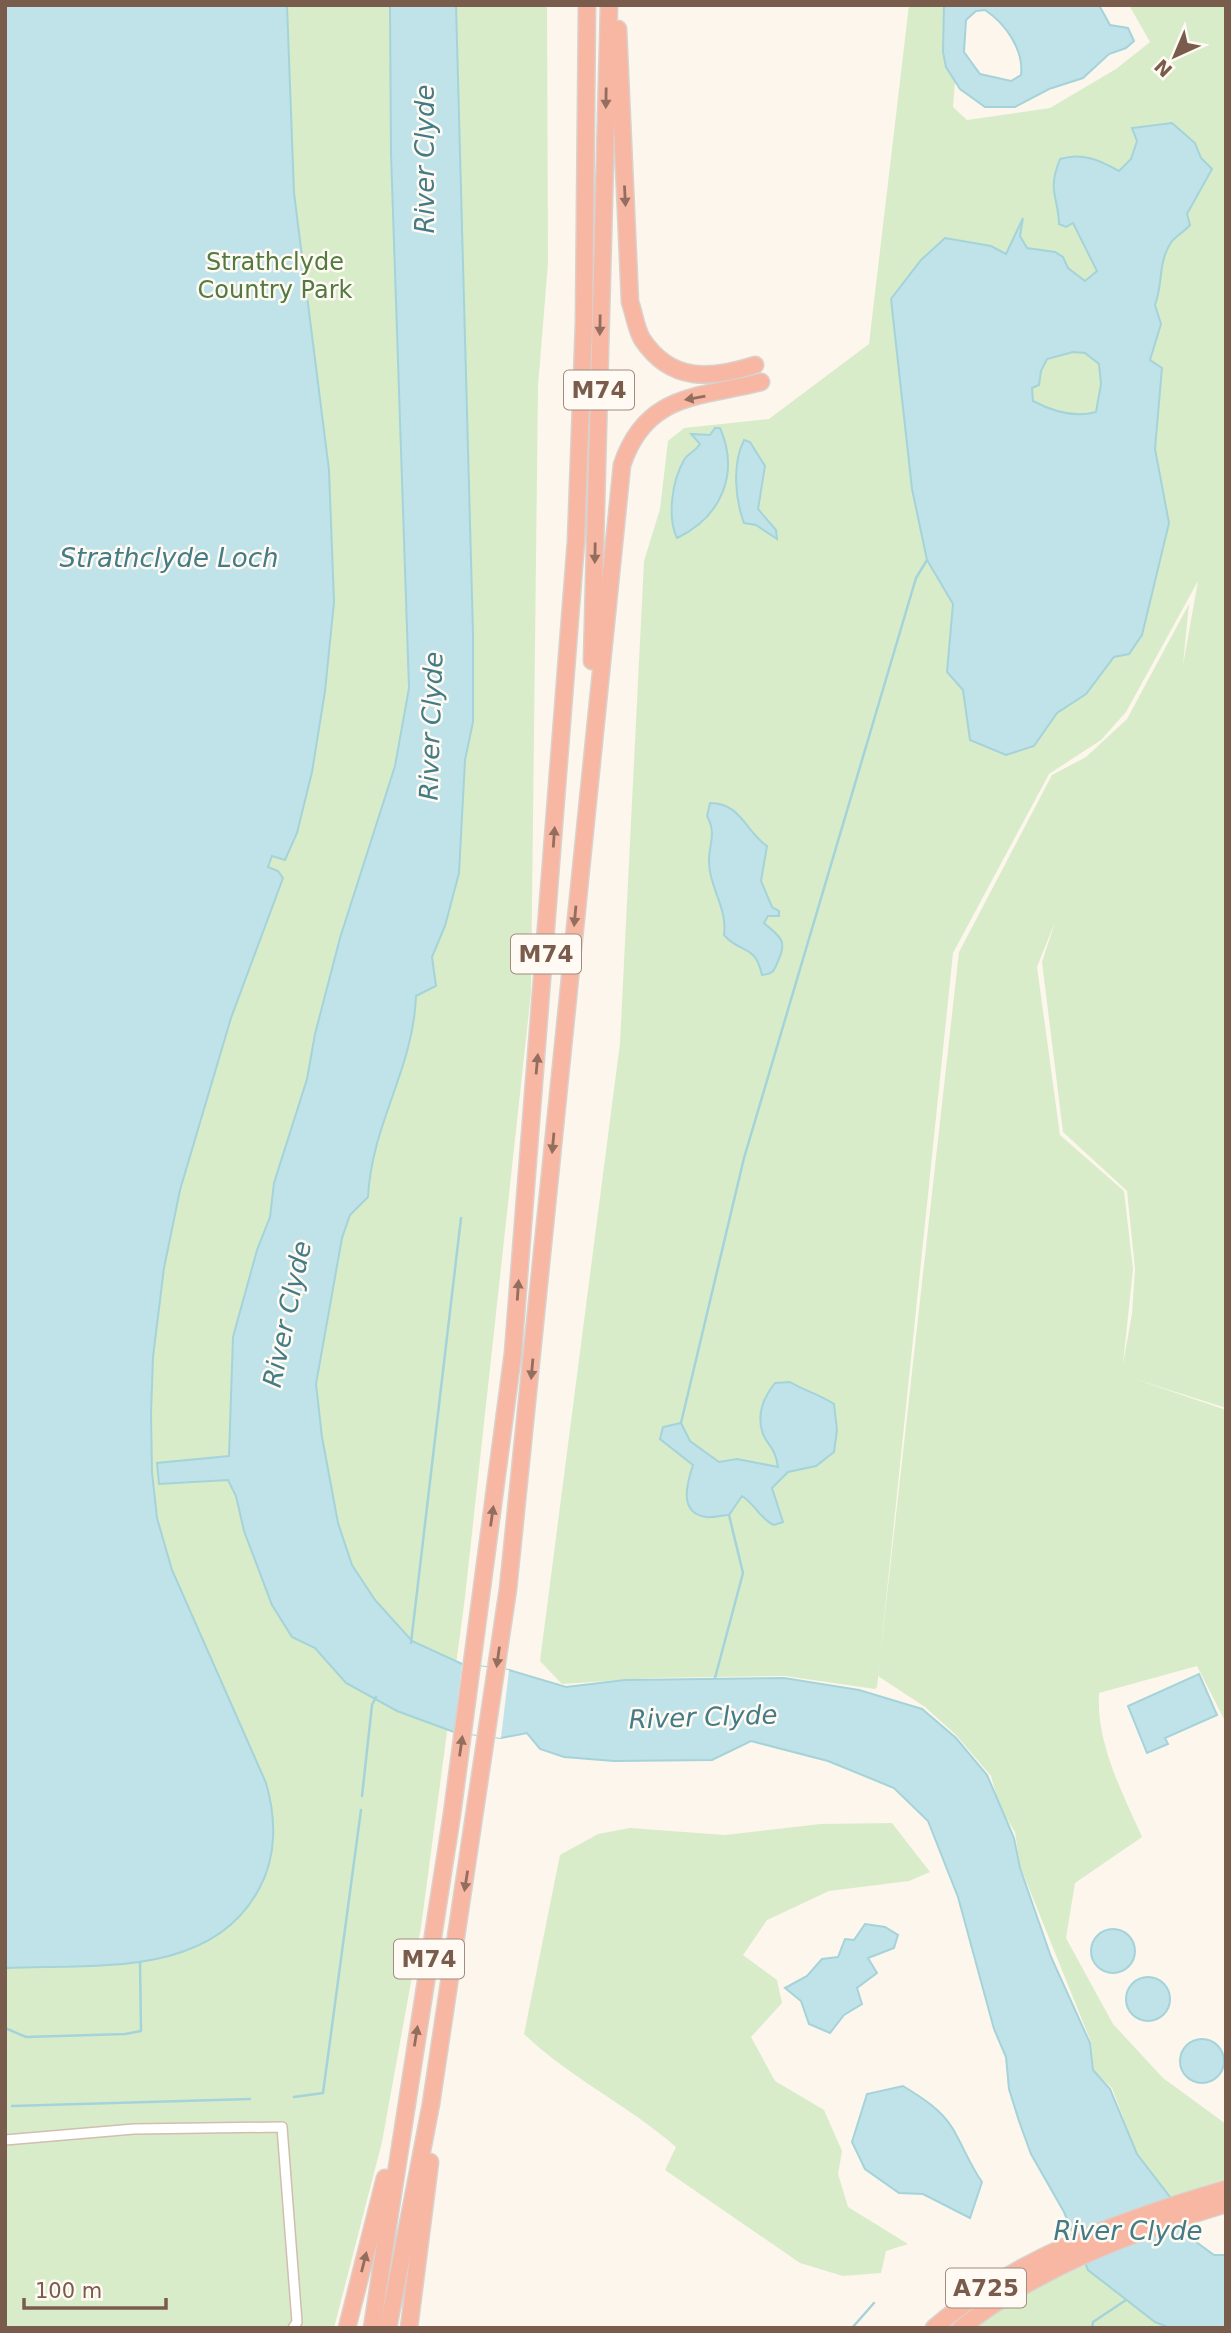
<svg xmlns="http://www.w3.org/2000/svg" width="1231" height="2333" viewBox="0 0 1231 2333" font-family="'DejaVu Sans',sans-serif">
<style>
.green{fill:#d8ecc9;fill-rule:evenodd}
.water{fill:#bfe3e8;stroke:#a5d3da;stroke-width:2;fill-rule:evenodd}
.pier{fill:#fdf6ec}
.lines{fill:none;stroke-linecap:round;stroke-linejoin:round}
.stream{stroke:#a5d3da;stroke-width:2.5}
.street-casing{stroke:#d1beb0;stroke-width:12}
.highway-casing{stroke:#dad1cd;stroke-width:19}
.street{stroke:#fff;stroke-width:9}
.highway{stroke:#f7b7a3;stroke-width:16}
.oneway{fill:#936e5e}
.labels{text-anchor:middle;stroke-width:5;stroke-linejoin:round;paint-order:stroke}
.shield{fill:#fffaf3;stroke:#a28b7f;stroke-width:2}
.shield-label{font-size:23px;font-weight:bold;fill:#7a5c4d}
.park-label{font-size:24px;fill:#537a41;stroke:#fffaf3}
.water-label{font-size:26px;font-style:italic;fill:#437c86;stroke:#fffaf3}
</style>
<rect width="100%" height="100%" fill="#fdf6ec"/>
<path class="green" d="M5 5H547L548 263 538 386 531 993 465 1597 421 1927 382 2142 334 2328H5Z
M909 5H961L953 107 967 120 1050 108 1116 69 1150 42 1129 5H1226V1408L1132 1378 1226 1410V1723L1197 1666 1099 1693C1096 1743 1122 1792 1142 1837L1075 1883 1066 1938 1113 2024 1163 2078 1226 2124V2179L1170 2197 1137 2154 1112 2088 1094 2071 1091 2042 1020 1866 1015 1832 1000 1808 991 1776 956 1735 925 1707 878 1676 959 952 1052 775 1086 757 1127 719 1189 604 1183 665 1198 581 1126 712 1101 740 1049 774 953 953 877 1687 875 1689 785 1676 652 1678 562 1684 540 1661 620 1043 644 561 660 509 668 441 684 428 769 419 869 344ZM1055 922 1042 962 1063 1132 1127 1191 1135 1269 1132 1314 1123 1364 1133 1269 1124 1191 1060 1135 1037 967Z
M892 1823 930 1872 909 1881 829 1891 767 1920 743 1955 777 1980 782 2003 751 2037 775 2081 824 2110 842 2151 838 2174 848 2207 908 2244 886 2251 881 2273 843 2276 800 2263 665 2170 676 2147C628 2105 570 2078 524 2034L560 1855 598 1834 630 1828 725 1835 820 1824Z
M1086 2265 1155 2322 1170 2328H973L1023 2293Z"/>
<path class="water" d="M5 5H287L294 193 329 470 334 602 325 691 312 772 297 833 285 860 272 856 268 867 278 871 283 878 231 1018 180 1190 164 1268 153 1357 151 1414 152 1472 157 1518 172 1570 266 1783C276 1817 277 1855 260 1887 213 1979 93 1964 5 1968Z
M390 5H456L473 634V722L465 760 459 873 445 926 432 957 436 986 416 996C413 1071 372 1122 368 1197L350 1215 342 1238 316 1384 322 1437 338 1523 352 1565 375 1600 412 1641 462 1664 509 1670 566 1687 625 1680 784 1678 859 1690 922 1709 956 1738 987 1775 1014 1838 1020 1868 1051 1957 1090 2043 1093 2070 1110 2089 1137 2154 1170 2197 1184 2233 1214 2255H1226V2328H1170L1155 2322 1088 2270 1064 2212 1031 2154 1019 2121 1009 2089 1006 2057 994 2029 958 1897 928 1821 894 1788 828 1761 751 1741 712 1760 614 1761 564 1757 540 1749 527 1733 501 1738 454 1732 397 1711 346 1683 315 1648 292 1637 272 1605 244 1531 236 1496 228 1480 159 1484 157 1463 229 1456 233 1337 257 1250 270 1217 274 1183 307 1079 315 1034 340 938 395 766 409 688 391 153Z
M944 5H1099L1110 25 1128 28 1134 41 1126 48 1109 54 1083 78 1049 89 1015 107H985L960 89 946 67 943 52ZM985 10C1006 24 1024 50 1021 75L1011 81 980 74 964 52 966 20 976 11Z
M1172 123 1195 143 1201 158 1212 169 1187 214 1190 225C1184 232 1174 237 1170 244 1158 264 1163 284 1155 305L1161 324 1150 360 1162 368 1155 449 1169 523 1142 635 1129 654 1114 657 1086 694 1057 713 1034 746 1006 755 970 740 963 690 947 672 953 604 927 560 912 489 891 299 921 260 945 238 991 246 1006 254 1023 218 1020 236 1027 248 1055 252 1063 257 1068 268 1085 281 1097 271 1073 223 1066 227 1059 224C1058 195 1047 192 1060 159 1082 152 1099 160 1119 171L1131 159 1137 141 1132 128ZM1073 352 1085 353 1099 364 1101 384 1096 412C1075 418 1052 411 1033 401L1032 388 1039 385 1041 371 1047 359Z
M715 428H720C740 474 721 517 677 538 667 517 672 481 684 460 688 453 695 452 700 444L691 434 710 435Z
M744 440 750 442 765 466 758 509 776 530 777 539 756 525 744 523C735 499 732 464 744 440Z
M710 803C741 803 745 831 767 846L761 881 772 907 779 911V916H768L764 923C780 937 788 940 778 961 774 971 774 973 762 975 755 943 740 954 724 935 728 908 708 886 709 859 710 842 716 832 707 816Z
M790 1382C805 1391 819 1394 834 1404L837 1430 834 1452 816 1466 788 1472 772 1488 783 1522 774 1525C760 1519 755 1504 742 1496L729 1515C723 1515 713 1518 706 1517 678 1513 687 1483 693 1465L660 1439 663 1427 681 1423 690 1441 719 1462 737 1459 778 1467C775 1445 765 1444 762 1431 757 1412 764 1397 775 1383Z
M1199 1674 1217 1715 1165 1738 1168 1744 1147 1753 1128 1706Z
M865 1924 885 1927 898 1935 894 1948 868 1958 877 1973 857 1988 862 2004 844 2015 830 2033 809 2024 801 2001 785 1988 807 1976 822 1959 838 1957 845 1939 854 1940Z
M1091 1951a22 22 0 1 1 44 0a22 22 0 1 1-44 0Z
M1126 1999a22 22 0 1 1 44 0a22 22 0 1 1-44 0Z
M1180 2061a22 22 0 1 1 44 0a22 22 0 1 1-44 0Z
M903 2086C921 2097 942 2110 953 2129 963 2146 970 2165 982 2182L970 2218 923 2194 899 2193 865 2169 852 2142 867 2094Z"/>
<path class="pier" d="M462 1664 509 1670 501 1738 454 1732Z"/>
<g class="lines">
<path class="stream" d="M681 1423 744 1158 916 578 927 560
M411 1643 461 1218
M715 1678 743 1573 729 1515
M362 1796 372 1705 376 1697
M5 2028 26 2037 125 2034 141 2031 140 1962
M294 2097 323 2093 361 1810
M12 2106 250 2099
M852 2328 874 2303
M1092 2328 1093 2322 1126 2300"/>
<defs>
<path id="street" d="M5 2140 134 2129 282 2127 297 2322 293 2328"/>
<path id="highway" d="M618 29 630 302C634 313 636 329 642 339 671 383 711 379 755 365
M592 661 609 5
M347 2328 385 2178
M372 2328 452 1814 513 1353 576 541 584 322 587 5
M388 2328 431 2104 508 1589 622 465C646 393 698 398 761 382
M409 2328 430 2162
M934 2328C1016 2257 1124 2219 1226 2189
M961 2328C1038 2267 1133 2232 1226 2204"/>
</defs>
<use href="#street" class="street-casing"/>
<use href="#highway" class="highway-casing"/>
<use href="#street" class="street"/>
<use href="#highway" class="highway"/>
</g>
<defs><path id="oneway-solid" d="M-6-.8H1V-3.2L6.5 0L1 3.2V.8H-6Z" transform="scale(1.75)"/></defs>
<g class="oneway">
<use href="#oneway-solid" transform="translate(606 98) rotate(91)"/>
<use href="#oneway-solid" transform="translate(625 196) rotate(87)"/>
<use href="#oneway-solid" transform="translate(600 325) rotate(91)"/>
<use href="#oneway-solid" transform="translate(695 398) rotate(170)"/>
<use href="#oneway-solid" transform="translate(595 553) rotate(91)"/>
<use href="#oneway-solid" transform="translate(554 837) rotate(-86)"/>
<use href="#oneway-solid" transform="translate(575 916) rotate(95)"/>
<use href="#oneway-solid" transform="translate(537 1064) rotate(-85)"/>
<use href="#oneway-solid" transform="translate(553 1143) rotate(95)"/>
<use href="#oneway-solid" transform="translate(518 1290) rotate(-86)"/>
<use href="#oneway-solid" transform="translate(532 1369) rotate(95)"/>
<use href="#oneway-solid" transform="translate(492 1516) rotate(-82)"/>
<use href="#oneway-solid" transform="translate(498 1657) rotate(98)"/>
<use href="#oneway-solid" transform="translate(461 1746) rotate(-82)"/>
<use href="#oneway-solid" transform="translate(466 1881) rotate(99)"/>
<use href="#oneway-solid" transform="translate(416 2036) rotate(-81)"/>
<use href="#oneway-solid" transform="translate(364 2262) rotate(-76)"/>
</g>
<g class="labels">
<g class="shield">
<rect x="564" y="370.5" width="70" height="39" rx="5"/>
<rect x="511" y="934.5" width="70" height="39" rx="5"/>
<rect x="394" y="1939.5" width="70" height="39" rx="5"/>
<rect x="946" y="2268.5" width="80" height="39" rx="5"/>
</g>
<g class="shield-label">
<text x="599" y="398">M74</text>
<text x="546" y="962">M74</text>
<text x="429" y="1967">M74</text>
<text x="986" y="2296">A725</text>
</g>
<g class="park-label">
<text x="275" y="270">Strathclyde<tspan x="275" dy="28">Country Park</tspan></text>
</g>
<g class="water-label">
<text transform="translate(425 159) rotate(-90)" y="9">River Clyde</text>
<text x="169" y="567">Strathclyde Loch</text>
<text transform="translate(431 726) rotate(-88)" y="9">River Clyde</text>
<text transform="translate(287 1314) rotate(-78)" y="9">River Clyde</text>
<text transform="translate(703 1717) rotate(-2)" y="9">River Clyde</text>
<text x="1128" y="2240">River Clyde</text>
</g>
</g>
<rect width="1231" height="2333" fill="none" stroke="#7a5c4d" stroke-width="14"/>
<g transform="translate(1175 56) rotate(224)" stroke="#fffaf3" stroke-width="5" paint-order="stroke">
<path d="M0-5L12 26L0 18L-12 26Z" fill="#7a5c4d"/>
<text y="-10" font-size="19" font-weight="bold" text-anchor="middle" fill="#7a5c4d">N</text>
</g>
<path d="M24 2298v10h142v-10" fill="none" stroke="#7a5c4d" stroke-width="3.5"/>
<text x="35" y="2298" font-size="21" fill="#7a5c4d" stroke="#fffaf3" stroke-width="5" paint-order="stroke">100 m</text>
</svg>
